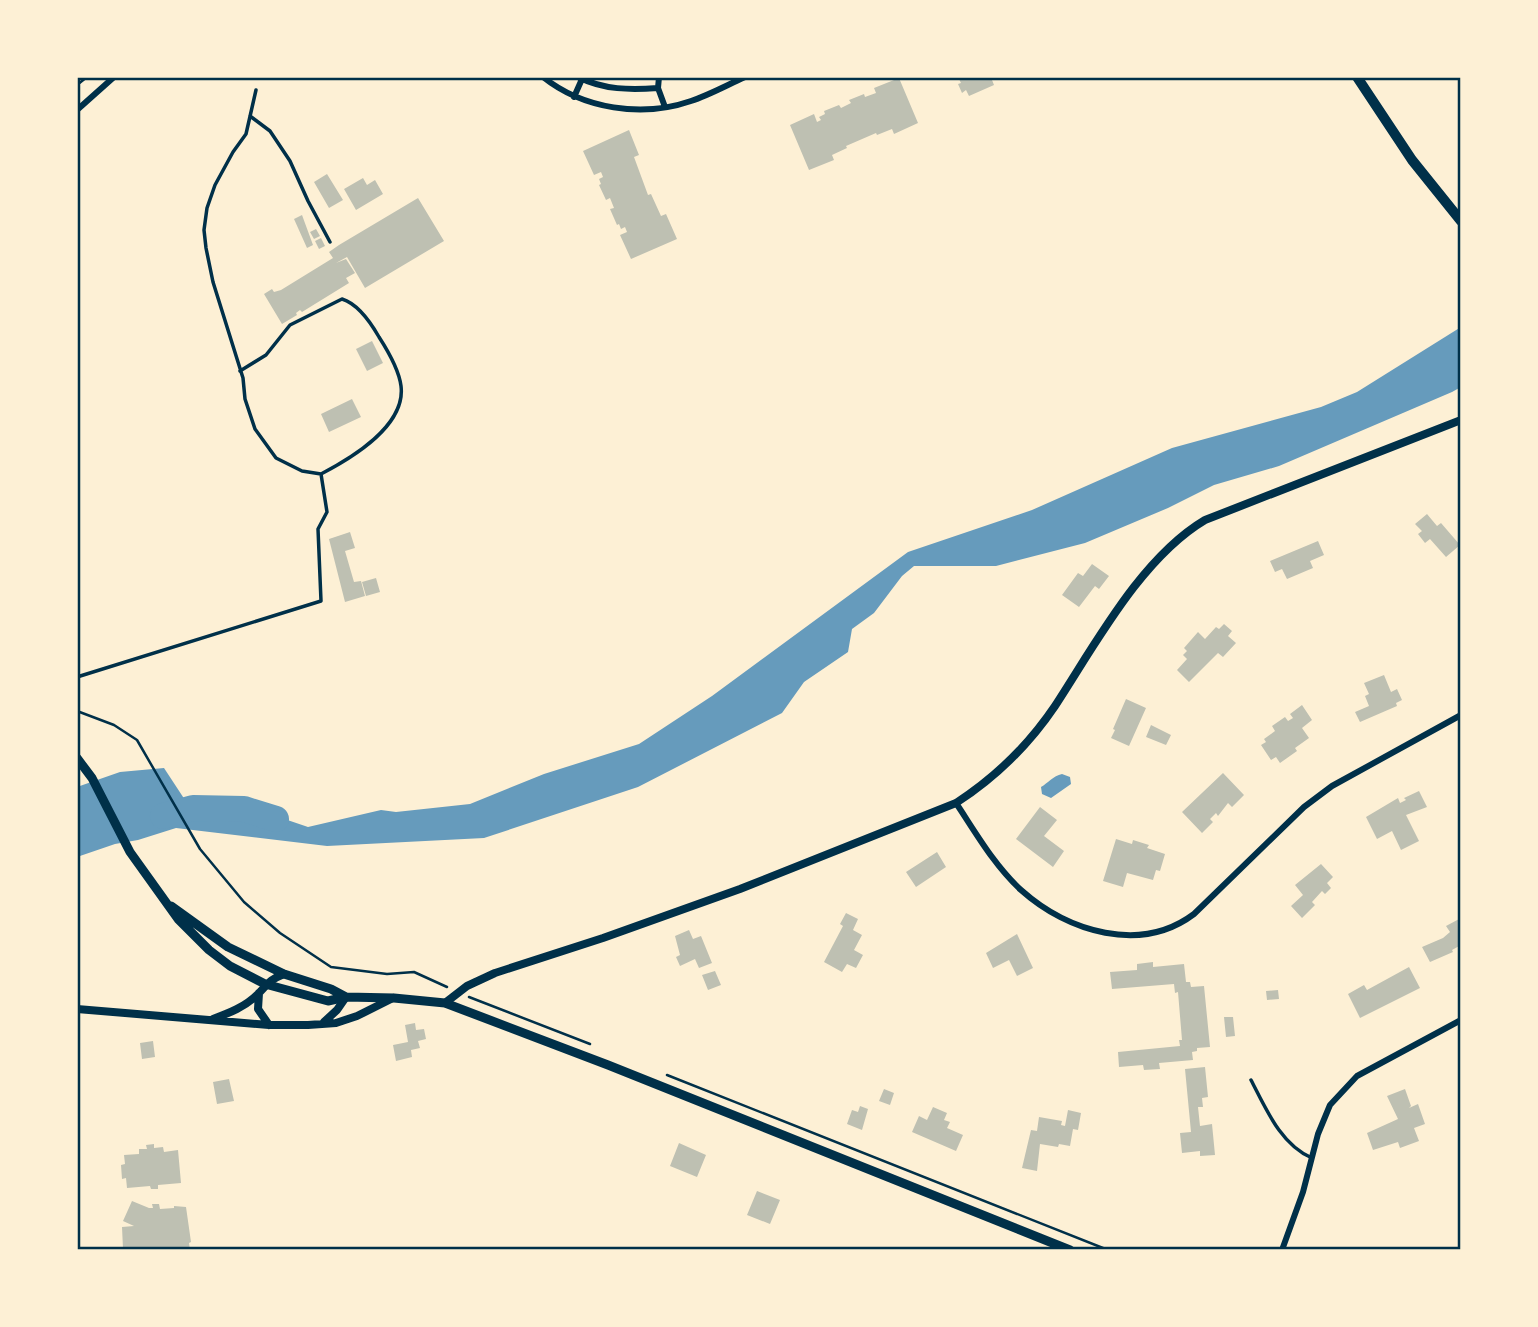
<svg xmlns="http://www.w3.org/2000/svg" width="1538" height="1327" viewBox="0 0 1538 1327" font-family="'Nunito Sans',sans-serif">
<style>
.water{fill:#669bbc}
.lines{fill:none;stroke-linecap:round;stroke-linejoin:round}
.river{stroke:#669bbc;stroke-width:26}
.building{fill:#bec0b2}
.path{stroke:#003049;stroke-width:2.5}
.service{stroke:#003049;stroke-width:3.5}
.minor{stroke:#003049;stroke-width:6}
.tertiary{stroke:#003049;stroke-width:8}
.secondary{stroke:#003049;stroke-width:9}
.trunk{stroke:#003049;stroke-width:10}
.neatline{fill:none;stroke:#003049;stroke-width:2.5}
</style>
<rect width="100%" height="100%" fill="#fdf0d5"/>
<path class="water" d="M1461 327V387L1452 392 1279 466 1214 485 1168 508 1085 543 996 566H914L902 576 874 613 852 629 848 652 804 682 782 713 638 787 484 838 327 846 176 828 138 840 115 844 77 857V787L120 772 164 768 185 800 193 808 255 809 308 827 381 810 396 812 470 804 544 774 639 744 712 696 908 552 1032 510 1172 448 1321 407 1357 392Z
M1062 774 1070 777 1071 784 1051 798 1042 794 1041 787C1048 783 1053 776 1062 774Z"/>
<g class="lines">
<path class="river" d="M163 816 193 808 244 809 276 819"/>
</g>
<path class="building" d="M958 77H998L992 80 994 85 969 96 966 90 962 93 958 84 961 83Z
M899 78 918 123 894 134 892 129 877 135 876 133 846 146 847 148 832 155 834 160 809 170 790 125 814 114 817 122 821 120 819 117 825 114 824 111 839 105 841 108 851 103 849 100 864 94 865 97 876 93 874 88Z
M629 130 639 155 634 157 648 195 651 194 661 216 666 214 677 239 631 259 620 235 627 232 625 227 621 229 619 224 617 225 610 209 614 208 610 198 606 200 599 185 601 184 599 179 603 177 601 172 594 175 583 151Z
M327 174 343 200 329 208 314 182Z
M363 178 367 185 375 180 383 194 356 210 344 189Z
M418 198 444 241 365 288 347 257 336 263 346 259 355 273 346 278 349 283 302 312 300 310 296 313 297 315 282 324 264 294 272 289 274 292 281 290 333 258 329 252 339 245Z
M302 215 313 245 307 248 294 219Z
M316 229 320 236 314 239 310 232Z
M321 238 325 246 319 249 315 241Z
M372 341 383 363 367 371 356 349Z
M352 399 361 417 329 432 321 414Z
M1427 514 1437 526 1441 523 1460 545 1446 557 1430 539 1425 543 1418 534 1422 531 1415 524Z
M350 532 355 548 345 551 354 582 361 581 365 596 345 602 329 539Z
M1318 541 1324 555 1310 561 1313 568 1287 579 1282 569 1275 572 1270 561Z
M1092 564 1109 576 1099 589 1095 586 1079 607 1062 595 1078 573 1083 576Z
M376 578 380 592 366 596 362 582Z
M1224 624 1232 631 1228 636 1236 643 1223 657 1218 653 1189 682 1177 670 1187 659 1183 655 1187 651 1184 648 1198 632 1205 639 1216 627 1219 629Z
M1384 675 1391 692 1397 689 1402 700 1396 703 1397 706 1360 722 1355 712 1369 706 1365 696 1369 694 1364 683Z
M1126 699 1146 708 1129 746 1111 738 1115 730 1113 729Z
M1302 705 1312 720 1302 728 1309 738 1295 748 1297 751 1280 763 1276 757 1271 760 1261 745 1266 742 1264 739 1275 731 1272 726 1285 717 1288 721 1293 718 1290 714Z
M1151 725 1171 735 1166 745 1146 737Z
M1223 773 1244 795 1232 807 1228 803 1218 816 1216 813 1210 819 1213 822 1202 833 1182 812Z
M1419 791 1427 807 1406 815 1419 841 1401 850 1392 831 1377 839 1366 817 1398 798 1400 803 1406 800 1404 798Z
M1040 807 1057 820 1044 836 1064 851 1053 867 1016 839Z
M1116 839 1132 844 1133 840 1149 845 1147 848 1165 854 1160 871 1156 870 1153 880 1127 873 1123 887 1103 881Z
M937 852 946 867 916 887 906 872Z
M1321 864 1333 877 1327 883 1331 888 1325 894 1322 891 1312 902 1315 905 1302 918 1291 906 1303 895 1295 885Z
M846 913 858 919 853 930 862 935 854 950 863 955 856 968 847 964 842 972 824 962 843 926 840 924Z
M1461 918V945L1452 950 1453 952 1430 962 1422 947 1443 938 1450 932 1446 926Z
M689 930 693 939 701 936 712 963 699 968 695 959 680 966 676 957 680 955 675 936Z
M1017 934 1033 968 1017 976 1009 960 993 968 986 953Z
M1153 962V967L1184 964 1186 982H1190L1191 987 1204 986 1210 1047 1197 1048V1051L1192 1052 1193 1060 1159 1063 1160 1069 1144 1070 1143 1065 1119 1067 1118 1052 1180 1046 1179 1040H1182L1178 992 1175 993 1174 984 1112 989 1110 972 1137 970V964Z
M1409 967 1420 988 1360 1018 1348 994 1364 985 1367 990Z
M715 971 721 985 708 990 702 975Z
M1278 990 1279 999 1267 1000 1266 991Z
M1224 1017H1233L1235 1036 1226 1037Z
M415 1023 416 1030 424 1029 426 1039 418 1041 420 1048 411 1050 412 1057 396 1061 393 1045 408 1042 405 1025Z
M153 1041 155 1057 142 1059 140 1043Z
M1205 1067 1208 1097 1202 1098 1203 1107H1198L1200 1126 1212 1124 1215 1155 1200 1156V1151L1182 1153 1180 1133 1191 1132 1185 1069Z
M229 1079 234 1101 217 1104 213 1082Z
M884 1089 894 1093 890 1105 879 1101Z
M1405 1089 1411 1106 1409 1108 1418 1104 1425 1124 1414 1128 1419 1141 1400 1148 1398 1142 1373 1150 1367 1133 1398 1119 1387 1096Z
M860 1106 868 1109 862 1130 847 1124 852 1110 858 1112Z
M933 1107 947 1113 944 1120 950 1122 947 1128 963 1135 956 1151 912 1132 919 1116 927 1120Z
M1068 1110 1081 1113 1078 1130 1073 1129 1070 1146 1059 1144 1058 1147 1040 1144 1037 1171 1022 1168 1031 1130 1037 1131 1039 1117 1062 1121 1061 1125 1065 1126Z
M679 1143 706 1155 697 1177 670 1166Z
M154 1144V1148L163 1147 164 1152 178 1150 181 1183 158 1185V1189H151L150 1186 127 1188 126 1178 122 1179 121 1165 125 1164 124 1155 139 1154V1149H147L146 1145Z
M757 1191 780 1200 770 1224 747 1215Z
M132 1201 149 1208H153L152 1204H159L160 1209 174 1208V1206L186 1207 191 1242 189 1243 190 1250 123 1249 122 1227 134 1226 123 1221Z"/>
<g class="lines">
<path class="path" d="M77 85 87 77
M77 711 114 725 137 740 200 849 244 902 280 933 331 967 387 974 414 972 447 987
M469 997 590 1044
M667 1075 1108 1250"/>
<path class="service" d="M250 116 270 131 290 161 308 201 330 242
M240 371 266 355 290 325 342 299C358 304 371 323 379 337 388 351 399 370 401 386 406 426 350 459 321 474
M77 677 321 601 318 529 327 512 321 474 302 471 276 458 255 429 245 399 243 378 213 282 206 248 204 230 207 208 215 185 233 152 246 134 256 90
M1251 1080C1266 1109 1281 1145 1312 1158"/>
<path class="minor" d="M543 77C583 109 642 118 691 101 709 95 727 85 745 77
M578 77C604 90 630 90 658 88L659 77
M658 88 665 107
M574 97 582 79
M77 110 114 77
M956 803C976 833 994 865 1021 890 1068 932 1141 954 1194 914L1304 807 1332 786 1461 715
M1282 1250 1303 1192 1318 1134 1330 1105 1357 1076 1461 1020"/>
<path class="tertiary" d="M259 993 258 1009 269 1025
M445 1003 467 986 495 973 603 938 740 889 956 803C996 777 1028 746 1055 706 1095 645 1141 558 1205 520L1461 420
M77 1009 269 1025H308L336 1023 357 1016 393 998
M213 1019C229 1013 245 1007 258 994 268 984 269 980 284 974
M324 1022 337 1010 346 997"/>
<path class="secondary" d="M77 758 92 778 130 852 178 919 209 950 230 966 265 984 328 1001 346 997 394 998 445 1003 608 1065 1070 1250
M171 906 228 947 284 974 331 989 346 997"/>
<path class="trunk" d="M1357 77 1412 160 1461 221"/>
</g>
<rect width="1538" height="1327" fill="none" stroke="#fdf0d5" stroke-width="158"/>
<rect x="79" y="79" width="1380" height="1169" class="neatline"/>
</svg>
